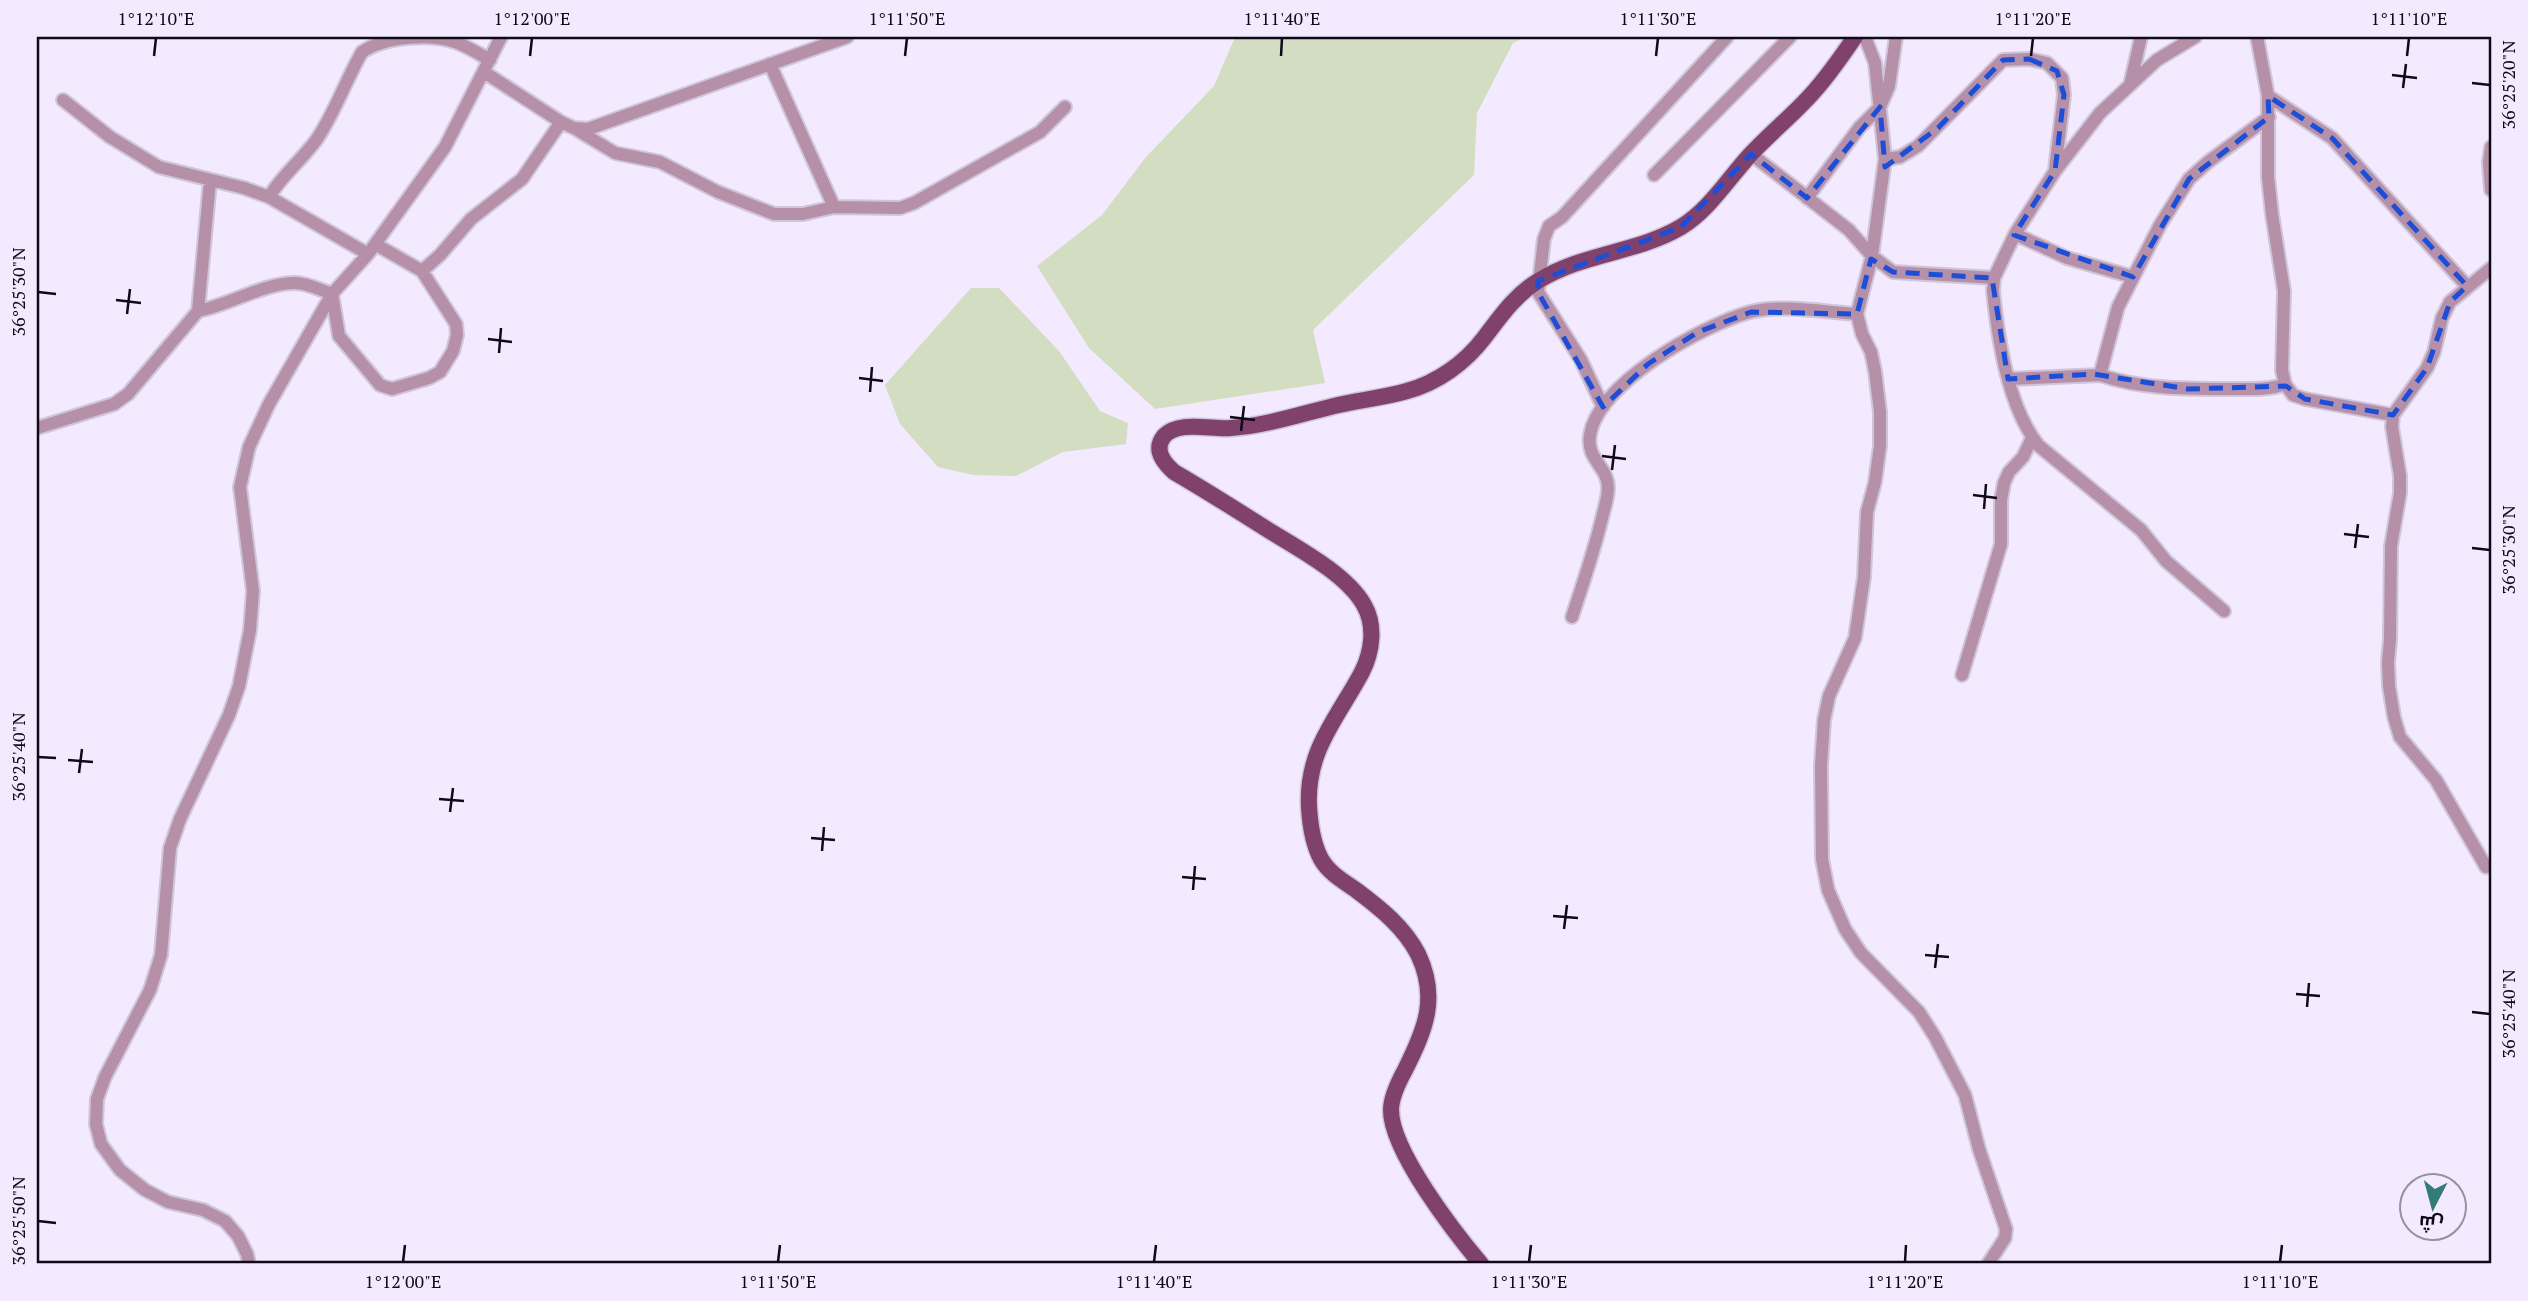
<svg xmlns="http://www.w3.org/2000/svg" width="2528" height="1301" viewBox="0 0 2528 1301" font-family="'PT Serif',Cairo,serif">
<style>
.green{fill:#d3ddc1}
.lines{fill:none;stroke-linecap:round;stroke-linejoin:round}
.minor-casing{stroke:#cfc6da;stroke-width:16}
.major-casing{stroke:#cfc6da;stroke-width:19}
.minor{stroke:#b690a8;stroke-width:12}
.major{stroke:#81416d;stroke-width:16}
.marked{fill:none;stroke:#1d4ed8;stroke-width:5;stroke-dasharray:14 9;stroke-linejoin:round}
.ticks{fill:none;stroke:#0f0a15;stroke-width:2.5}
.neatline{fill:none;stroke:#0f0a15;stroke-width:2.5}
.ticks-label{font-size:18px;text-anchor:middle;fill:#0f0a15}
</style>
<rect width="100%" height="100%" fill="#f3eaff"/>
<path class="green" d="M1235 37H1526L1513 43 1477 113 1474 175 1313 330 1325 383 1155 409 1089 348 1037 266 1102 215 1146 157 1214 86Z
M971 288H999L1059 351 1100 411 1128 423 1126 444 1063 452 1016 476 973 475 938 467 900 424 885 385Z"/>
<g class="lines">
<defs>
<path id="minor" d="M1865 37 1875 63 1885 159 1872 256 1857 314 1862 334 1871 352 1875 371 1880 412V446L1875 482 1867 512 1864 577 1855 638 1829 696 1824 720 1821 766 1822 859 1828 890 1845 929 1861 953 1919 1012 1935 1037 1965 1095 1979 1149 2006 1229 2005 1238 1988 1264
M2195 37 2157 60 2100 113 2055 171 2015 234 1994 278 1993 291C1998 339 2008 408 2039 446L2141 530 2166 561 2224 611
M2257 37 2268 96V177L2272 214 2284 291 2282 370 2285 384 2293 395 2305 399 2393 415
M770 64 834 207
M484 72 561 122 574 128 588 129 847 37
M2130 85 2141 37
M2268 96 2332 138 2467 286
M63 100 110 137 159 167 244 188 269 197 368 254
M574 128 615 153 660 162 718 192 774 214H803L834 207 900 208 914 203 1040 132 1065 107
M2491 147 2489 162 2491 190
M1751 154 1849 230 1872 256 1893 272 1994 278
M1885 159 1900 157 1918 146 2003 60 2029 59 2047 63 2062 78 2064 95 2055 170
M1654 175 1790 37
M269 197C282 175 302 160 317 139 335 112 346 80 362 52 384 37 429 33 455 42 467 46 479 54 490 60
M1807 198 1859 128 1880 107 1889 86 1896 37
M2015 234 2067 258 2133 277
M422 271 440 255 471 219 522 179 561 122
M198 311 210 181
M2100 375C2144 390 2190 389 2236 389 2252 389 2270 390 2285 384
M2008 379 2100 375 2118 307 2160 225 2189 179 2208 162 2269 117
M1603 407 1581 360 1538 292 1544 239 1549 226 1562 217 1727 37
M37 428 114 404 128 394 198 311C229 305 264 283 295 283 308 283 320 290 332 294L339 336 380 385 392 389 429 378 440 372 453 351 457 335 456 324 422 271 375 244
M1572 617C1583 583 1595 549 1603 514 1605 506 1608 497 1608 488 1608 466 1586 460 1590 435 1598 383 1703 325 1750 312 1783 304 1823 312 1857 314
M1962 675 2001 544V500L2004 483 2009 472 2023 457 2032 438
M2486 867 2436 780 2400 737 2394 717 2389 686 2388 662 2390 640 2391 546 2400 493V476L2392 427 2393 415 2427 368 2434 352 2442 318 2450 302 2491 268
M249 1264 247 1254 238 1236 225 1221 203 1210 168 1202 145 1190 120 1170 101 1144 96 1124 97 1099 105 1077 150 990 161 955 170 848 180 819 229 715 239 686 250 630 253 591 240 487 249 447 269 404 332 294 368 254 445 147 501 37"/>
<path id="major" d="M1481 1264C1455 1233 1391 1151 1391 1110 1391 1097 1399 1081 1405 1070 1425 1030 1439 998 1418 954 1404 927 1380 908 1356 890 1343 881 1329 873 1321 859 1313 844 1310 824 1309 807 1306 750 1337 719 1362 672 1372 652 1376 626 1364 605 1346 573 1295 547 1265 528 1235 509 1205 490 1174 472 1164 463 1153 450 1164 436 1179 420 1212 430 1231 428 1265 426 1301 414 1334 406 1358 400 1383 398 1407 391 1437 383 1465 363 1484 338 1500 317 1515 295 1538 281 1583 253 1637 253 1681 227 1709 210 1728 179 1750 155 1771 132 1797 112 1817 88 1831 72 1843 54 1855 37"/>
</defs>
<use href="#minor" class="minor-casing"/>
<use href="#major" class="major-casing"/>
<use href="#minor" class="minor"/>
<use href="#major" class="major"/>
</g>
<path class="marked" d="M2029 59 2057 71 2064 95 2055 171 2014 235 2133 277 2189 179 2269 117 2268 96 2332 138 2467 286 2450 302 2427 368 2393 415 2305 399 2286 386 2188 389 2093 374 2008 379 1992 278 1893 272 1871 259 1857 314 1751 312 1698 332 1648 364 1603 407 1538 292V281L1681 227 1751 154 1807 198 1880 107 1885 167 1938 128 2003 60Z"/>
<path class="ticks" d="M154 56 156 38M530 56 532 38M905 56 907 38M1281 56 1282 38M1656 56 1658 38M2031 56 2033 38M2407 56 2409 38M2392 75 2417 78M2472 83 2490 85M2403 88 2406 64M38 292 56 294M116 300 141 303M127 314 130 289M488 339 512 342M499 353 501 328M859 378 883 381M870 392 872 367M1230 417 1255 420M1241 431 1244 406M1602 456 1626 459M1612 470 1615 445M1973 495 1997 498M1984 509 1986 484M2344 534 2369 537M2355 548 2358 524M2472 548 2490 550M38 757 56 758M68 760 93 762M79 773 82 749M439 799 464 801M450 812 453 788M811 838 835 840M822 851 824 827M1182 877 1206 879M1193 890 1195 866M1553 916 1578 918M1564 929 1567 905M1925 955 1949 957M1935 968 1938 944M2296 994 2320 996M2307 1007 2309 983M2472 1012 2490 1014M38 1221 56 1223M403 1262 405 1245M778 1262 780 1245M1154 1262 1156 1245M1529 1262 1531 1245M1905 1262 1906 1245M2280 1262 2282 1245"/>
<rect width="2528" height="1301" fill="none" stroke="#f3eaff" stroke-width="77"/>
<g transform="translate(2433 1207) rotate(186)"><circle r="33" fill="#f3eaff" stroke="#9890a1" stroke-width="2"/>
<path d="M0-5L12 26L0 18L-12 26Z" fill="#337b75"/>
<text y="-10" font-size="19" font-weight="bold" text-anchor="middle" fill="#0f0a15">ش</text>
</g>
<rect x="38" y="38" width="2452" height="1224" class="neatline"/>
<g class="ticks-label">
<text x="156" y="25">1°12'10"E</text>
<text x="532" y="25">1°12'00"E</text>
<text x="907" y="25">1°11'50"E</text>
<text x="1282" y="25">1°11'40"E</text>
<text x="1658" y="25">1°11'30"E</text>
<text x="2033" y="25">1°11'20"E</text>
<text x="2409" y="25">1°11'10"E</text>
<text transform="translate(2509 85) rotate(-90)" y="6">36°25'20"N</text>
<text transform="translate(19 292) rotate(-90)" y="6">36°25'30"N</text>
<text transform="translate(2509 550) rotate(-90)" y="6">36°25'30"N</text>
<text transform="translate(19 757) rotate(-90)" y="6">36°25'40"N</text>
<text transform="translate(2509 1014) rotate(-90)" y="6">36°25'40"N</text>
<text transform="translate(19 1221) rotate(-90)" y="6">36°25'50"N</text>
<text x="403" y="1288">1°12'00"E</text>
<text x="778" y="1288">1°11'50"E</text>
<text x="1154" y="1288">1°11'40"E</text>
<text x="1529" y="1288">1°11'30"E</text>
<text x="1905" y="1288">1°11'20"E</text>
<text x="2280" y="1288">1°11'10"E</text>
</g>
</svg>
